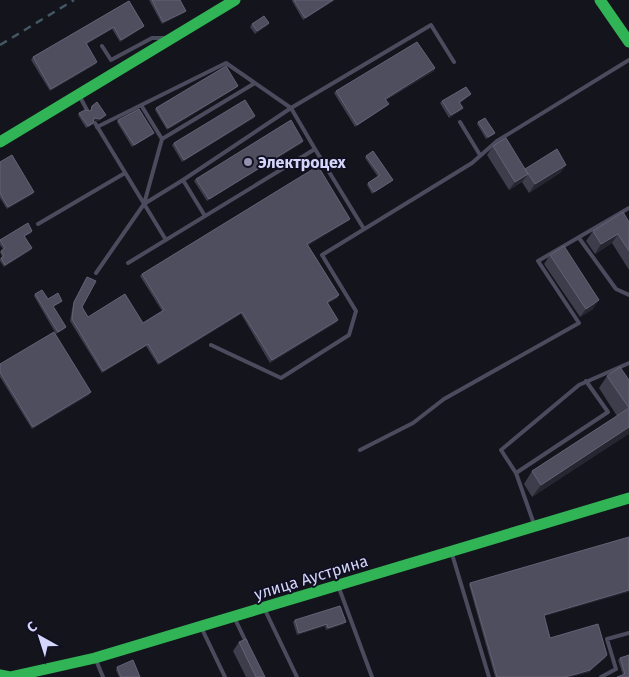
<svg xmlns="http://www.w3.org/2000/svg" width="629" height="677" viewBox="0 0 629 677" font-family="'Fira Sans',sans-serif">
<style>
.lines{fill:none;stroke-linecap:round;stroke-linejoin:round}
.lane{stroke:#4a4b5d;stroke-width:4}
.fast{stroke:#30b455;stroke-width:11}
.rail{stroke:#435862;stroke-width:2.5;stroke-dasharray:8 6;stroke-linecap:butt}
.wall{fill:#3d3d4c}
.shaded-wall{fill:#262631}
.building{fill:#4e4e5f;stroke:#636377}
.poi-dot{fill:#9191ad;stroke:#101021;stroke-width:2}
.labels{text-anchor:middle;stroke-width:4;stroke-linejoin:round;paint-order:stroke}
.poi-label{font-size:16px;font-weight:bold;fill:#d4d5fa;stroke:#101021;text-anchor:start}
.street-label{font-size:16px;fill:#d4d5fa;stroke:#101021}
</style>
<rect width="100%" height="100%" fill="#14141d"/>
<g class="lines">
<path class="lane" d="M102 46 111 60 152 38H166
M80 97 87 110
M141 105 162 139 255 83
M460 122 480 155
M95 123 166 240
M97 127 226 63 291 108 183 180 205 216
M315 149 291 108 431 25 454 62
M144 204 162 139
M38 224 125 173
M579 238 616 289 629 295
M128 263 315 149 364 229
M96 273 144 204 183 180
M211 345 281 378 349 335 356 311 322 255 472 163 497 141 629 60
M360 450 413 423 444 399 579 323 538 261 629 208
M516 473 608 412 586 381
M534 524 516 473 501 450 579 385 629 363
M452 554 489 677
M339 588 372 677
M265 610 297 677
M235 619 246 642
M202 629 225 677
M96 660 103 677
M601 677 616 669 607 639 629 633"/>
<path class="fast" d="M600 0 629 42
M0 142 235 0
M0 675 10 677 95 658 629 498"/>
<path class="rail" d="M0 45 74 0"/>
</g>
<path class="wall" d="M149 0H180L186 11 184 13 162 24Z
M292 0H335L303 20 292 1Z
M129 1 144 26 142 28 120 42 112 29 87 44 96 64 50 91 31 60 33 57Z
M269 23 268 25 255 34 250 27 252 24Z
M435 68 434 71 386 100 387 106 355 127 334 93 336 91Z
M236 88 167 130 155 110 156 108Z
M471 94 469 96 460 103 461 110 449 118 440 103 442 101Z
M92 106 104 117 98 121 94 120 92 125 86 128 78 115 79 113 90 111Z
M254 118 182 162 172 145 174 143Z
M118 120 154 133 152 135 132 147 117 122Z
M478 122 495 133 493 135 486 139 477 124Z
M303 141 302 143 207 201 194 181 196 179Z
M493 146 525 169 566 165 560 173 529 193 522 182 509 190 487 155Z
M366 156 391 182 372 194 367 185 368 183 378 177 365 158Z
M0 162 33 194 7 209 0 198Z
M350 219 348 221 308 245 339 295 337 298 328 303 337 322 270 363 241 314 158 365 146 346 102 373 70 321 73 304 86 279 82 307 88 317 143 323 162 311 140 276 142 274Z
M629 222V270L612 243 595 254 586 241 593 231Z
M32 231 31 233 25 236 31 250 4 267 0 261V259L2 257 0 252 3 249 0 245V240Z
M550 255 593 309 580 317 544 264Z
M35 294 48 299 62 301 60 303 53 307 66 327 64 329 56 334 34 296Z
M0 364 89 395 32 429 0 377Z
M607 376 629 380V433L532 497 524 484 532 471 617 416 599 388Z
M470 583 544 616 550 638 606 657 589 672 571 677H495L469 585Z
M295 620 344 624 326 630 325 626 297 635 293 622Z
M239 642 265 677H246L233 651Z
M620 658 629 677 623 675 618 660Z
M117 667 140 677H119L116 670Z"/>
<path class="shaded-wall" d="M333 0H335L303 20 305 18Z
M186 11 184 13 162 24 163 22Z
M269 23 268 25 255 34 257 31Z
M144 26 142 28 120 42 121 40Z
M114 27 112 29 85 45 86 43Z
M97 62 96 64 50 91 51 89Z
M435 68 434 71 383 101 385 99Z
M238 86 236 88 167 130 168 128Z
M389 104 387 106 355 127 357 125Z
M463 108 461 110 449 118 451 115Z
M106 115 104 117 98 121 93 120 94 118Z
M255 116 254 118 182 162 184 160Z
M154 133 152 135 132 147 134 145Z
M303 141 302 143 207 201 209 199Z
M566 165 560 173 529 193 535 184Z
M528 174 522 182 509 190 515 182Z
M393 180 391 182 372 194 374 192Z
M34 192 33 194 7 209 8 207Z
M350 219 348 221 306 247 307 244Z
M618 234 612 243 595 254 601 244Z
M32 248 31 250 4 267 5 265Z
M599 300 593 309 580 317 586 309Z
M242 312 241 314 158 365 159 363Z
M338 320 337 322 270 363 272 360Z
M148 344 146 346 102 373 103 371Z
M91 392 89 395 32 429 33 427Z
M629 427V434L532 497 541 485Z
M629 590V592L542 617 544 615Z
M346 622 344 624 326 630 328 628Z
M327 624 325 626 297 635 299 633Z
M607 655 589 672 571 677H565Z"/>
<path class="building" d="M152 0H180L186 11 163 22Z
M294 0H333L305 18Z
M129 1 144 26 121 40 114 27 86 43 97 62 51 89 33 57Z
M264 16 269 23 257 31 252 24Z
M417 42 435 68 385 99 389 104 357 125 336 91Z
M226 66 238 86 168 128 156 108Z
M466 87 471 94 459 102 463 108 451 115 442 101Z
M245 100 255 116 184 160 174 143Z
M97 102 106 115 100 119 94 118 93 123 88 126 79 113 85 110 91 111 92 106Z
M139 109 154 133 134 145 118 120Z
M485 118 495 133 488 137 478 122Z
M291 120 303 141 209 199 196 179Z
M506 138 528 174 515 182 493 146Z
M557 149 566 165 535 184 525 169Z
M373 151 393 180 374 192 368 183 380 175 366 156Z
M12 155 34 192 8 207 0 193V162Z
M318 166 350 219 307 244 339 295 327 302 338 320 272 360 242 312 159 363 148 344 103 371 72 319 74 302 87 277 96 281 82 307 88 317 125 294 143 323 164 310 142 274Z
M623 212 629 222V251L618 234 601 244 593 231Z
M28 223 32 231 24 236 32 248 5 265 1 258 4 256 1 251 5 248 0 240Z
M564 246 599 300 586 309 550 255Z
M42 290 48 299 58 293 62 301 53 306 66 327 58 332 35 294Z
M54 332 91 392 33 427 0 372V364Z
M620 367 629 380V408L607 376Z
M629 408V427L541 485 532 471Z
M629 537V590L544 615 550 638 598 624 607 655 590 670 565 677H497L470 583Z
M340 606 346 622 328 628 327 624 299 633 295 620Z
M246 639 265 677H256L239 642Z
M629 655V677H617L625 674 620 658Z
M133 660 140 677H121L117 667Z"/>
<circle class="poi-dot" cx="248" cy="162" r="5"/>
<g class="labels">
<g class="poi-label">
<text x="258" y="168">Электроцех</text>
</g>
<g class="street-label">
<text transform="translate(311 577) rotate(-17)" y="6">улица Аустрина</text>
</g>
</g>
<g transform="translate(40 637) rotate(321)" stroke="#101021" stroke-width="4" paint-order="stroke">
<path d="M0-4L9 19L0 12L-9 19Z" fill="#d4d5fa"/>
<text y="-8" font-size="14" font-weight="bold" text-anchor="middle" fill="#d4d5fa">С</text>
</g>
</svg>
